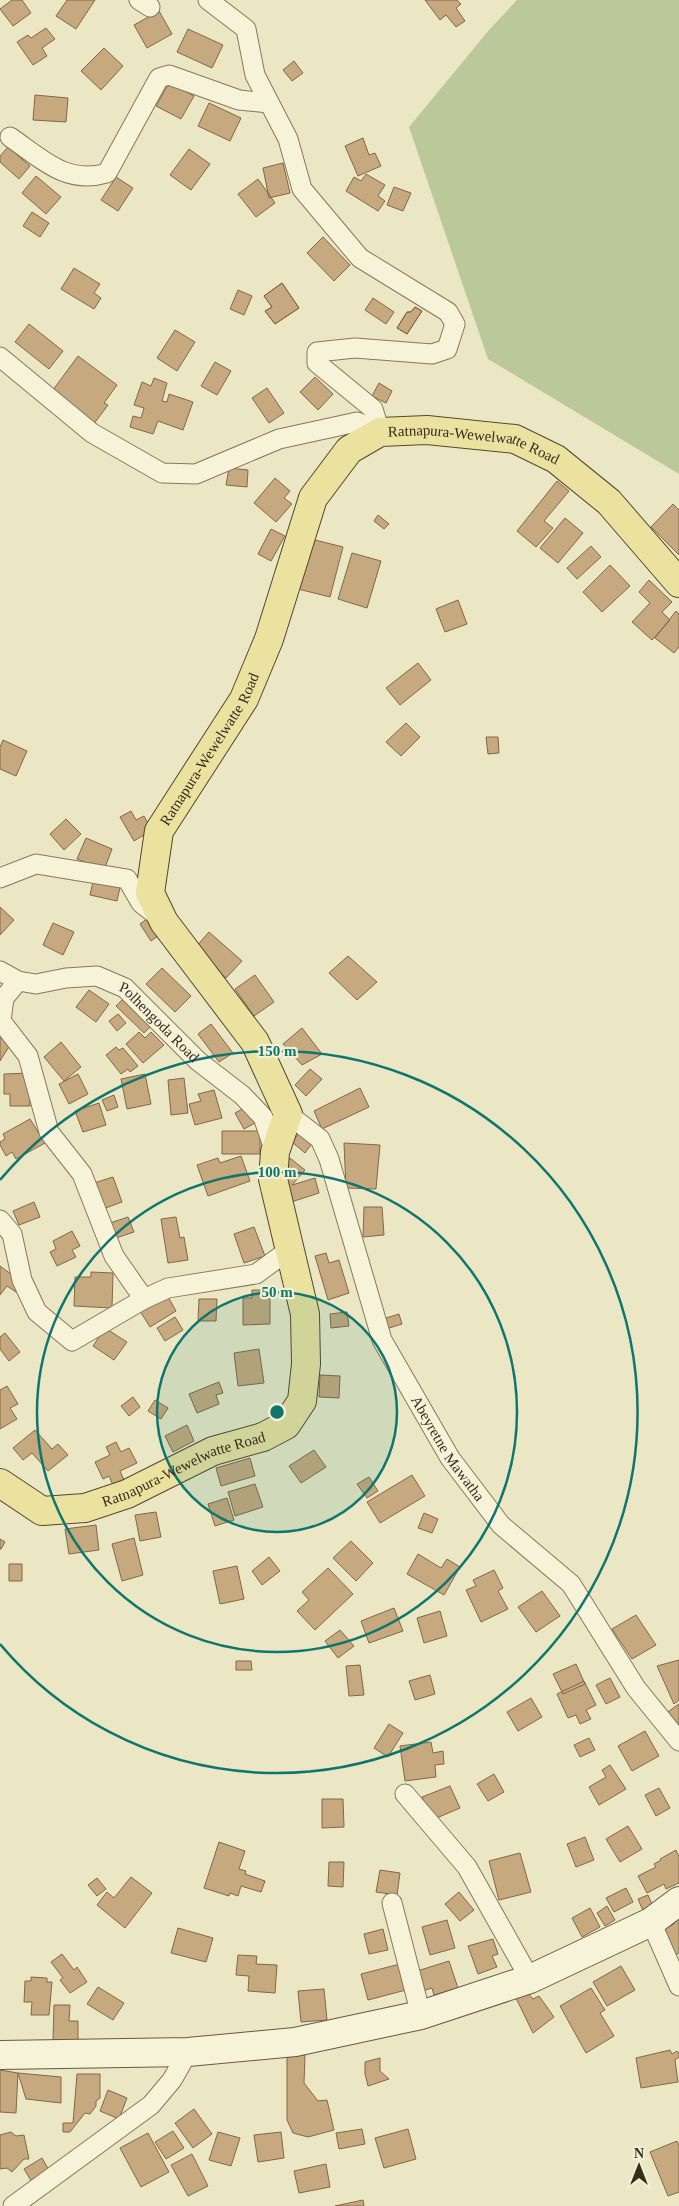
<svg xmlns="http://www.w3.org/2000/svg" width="679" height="2206" viewBox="0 0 679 2206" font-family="'Times New Roman',serif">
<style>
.green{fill:#bac89a}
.building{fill:#c6a97e;stroke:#826844}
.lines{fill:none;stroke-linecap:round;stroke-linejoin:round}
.street-casing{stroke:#85795c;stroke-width:21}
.secondary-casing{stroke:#665a40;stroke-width:30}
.primary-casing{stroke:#534730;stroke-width:30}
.street{stroke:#f6f3d8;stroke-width:19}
.secondary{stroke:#f6f3d8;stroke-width:28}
.primary{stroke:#ebe2a0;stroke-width:28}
.ring{fill:none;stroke:#0f766e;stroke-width:2.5}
.labels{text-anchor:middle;stroke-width:4.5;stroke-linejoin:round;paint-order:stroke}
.street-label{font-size:15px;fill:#362e1f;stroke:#f3f0d4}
.centre{fill:#0f766e;stroke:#f3f0d4;stroke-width:2.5}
.ring-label{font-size:15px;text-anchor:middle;font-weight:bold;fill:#0f766e;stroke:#f3f0d4;stroke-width:4.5;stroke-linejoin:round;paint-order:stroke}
</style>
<rect width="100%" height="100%" fill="#ebe7c5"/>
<path class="green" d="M517 0H679V474L488 359 409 127 489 30Z"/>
<path class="building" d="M12 0H22L31 13 13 26 0 9Z
M67 0H95L76 29 56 16Z
M425 0H457L461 4 456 8 465 21 456 27 446 15 440 20Z
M159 11 172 34 147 48 134 25Z
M46 28 55 39 42 48 47 56 33 65 17 42 28 35 31 38Z
M188 29 223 45 212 68 177 52Z
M104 48 123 66 101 90 81 71Z
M294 61 303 73 292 81 283 70Z
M169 83 194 96 181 119 156 106Z
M35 95 68 98 66 122 33 120Z
M209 103 241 118 230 141 198 126Z
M363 138 369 155 375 153 381 166 358 176 345 146Z
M8 147 30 166 19 179 0 162V156Z
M189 149 210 164 191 190 170 175Z
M283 163 290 193 269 198 263 168Z
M366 174 385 185 378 196 385 201 378 211 346 191 354 177 361 181Z
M36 176 61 197 46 214 22 193Z
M116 177 133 188 118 211 101 200Z
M258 179 275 203 256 217 238 194Z
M394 187 411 193 403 211 387 205Z
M32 212 49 223 40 237 23 226Z
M323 237 350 265 334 281 307 253Z
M74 268 100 284 94 293 101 298 94 309 61 289Z
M282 283 299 308 275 324 265 311 272 307 264 296Z
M282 283 299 308 275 324 265 311 272 307 264 296Z
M238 290 252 296 244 315 230 309Z
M373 298 394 312 386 324 365 310Z
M415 307 422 311 407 334 397 328 407 312H411Z
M415 307 422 311 407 334 397 328 407 312H411Z
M29 324 63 351 49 369 15 342Z
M175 330 195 342 177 371 157 358Z
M78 356 117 385 104 403 108 405 93 425 50 394Z
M215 362 231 371 217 395 201 386Z
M315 377 333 394 318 410 300 392Z
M154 378 167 383 162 401 167 402 169 394 193 402 183 430 158 421 153 434 130 427 133 416 141 418 144 408 134 405 142 382 151 386Z
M379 383 392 391 386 403 372 396Z
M267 388 284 413 269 423 252 398Z
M229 468 248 470 247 487 226 485Z
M275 478 290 491 284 498 292 504 276 522 254 503Z
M557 481 569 491 544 521 553 528 536 547 517 531Z
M673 504 679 510V555L651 527Z
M378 515 389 524 384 529 374 521Z
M565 518 583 533 558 563 540 548Z
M271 529 285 536 271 561 258 554Z
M307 538 343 547 330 597 294 588Z
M591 546 601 557 577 579 567 568Z
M352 553 381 561 367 608 338 599Z
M610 565 630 586 602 612 583 592Z
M649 580 672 602 662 612 670 620 652 640 632 622 650 603 639 592Z
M458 600 467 624 445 632 436 609Z
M676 611 679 614V647L674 653 655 638Z
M418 663 431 680 400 705 386 688Z
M406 723 420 737 401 756 386 742Z
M486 737H498L499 753 488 754Z
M3 740 27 751 16 776 0 769V747Z
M131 811 136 820 144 816 152 830 134 841 120 817Z
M66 819 81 834 64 850 50 834Z
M86 838 112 849 104 870 77 859Z
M94 877 121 883 117 901 90 895Z
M0 907 14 920 0 935Z
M151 916 162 933 151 941 140 924Z
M53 923 74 932 63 955 43 945Z
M209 932 242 961 226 978 194 949Z
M348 956 377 982 357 1000 329 973Z
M162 968 191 996 175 1012 146 984Z
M255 975 274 1002 254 1016 235 989Z
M89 990 109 1004 96 1022 76 1007Z
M124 998 154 1023 144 1033 116 1006Z
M118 1014 126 1023 117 1031 109 1021Z
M211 1024 233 1053 219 1062 198 1034Z
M0 1028 10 1045 0 1061Z
M302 1028 322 1054 302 1065 283 1044Z
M139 1032 145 1038 151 1032 164 1045 143 1063 126 1044Z
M61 1042 81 1067 64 1081 44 1057Z
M116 1047 119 1050 123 1048 138 1066 130 1072 128 1069 121 1074 106 1055Z
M310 1069 322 1079 306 1096 295 1085Z
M29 1073 30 1106H10V1094H4V1074Z
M78 1074 88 1094 69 1104 59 1084Z
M145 1074 151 1104 127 1109 121 1079Z
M184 1078 188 1113 171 1115 168 1080Z
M360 1088 369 1107 322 1129 314 1111Z
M214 1090 222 1118 195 1125 189 1104 201 1101 198 1094Z
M114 1095 118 1107 107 1111 102 1100Z
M99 1103 106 1125 83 1132 75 1111Z
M246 1107 255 1123 244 1129 235 1113Z
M30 1119 45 1143 16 1159 12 1152 6 1156 0 1145V1142L5 1139 3 1134Z
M222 1131H260V1154H222Z
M300 1132 313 1142 305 1153 292 1142Z
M344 1143 380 1145 376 1189 346 1188Z
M241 1156 250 1181 208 1196 197 1165 218 1158 220 1163Z
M290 1158 305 1170 292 1185 315 1178 319 1193 285 1204 276 1175Z
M113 1177 122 1202 103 1209 94 1183Z
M34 1202 40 1217 19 1225 13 1211Z
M364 1207H382L384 1235 363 1237Z
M128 1217 134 1232 116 1238 110 1223Z
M176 1217 180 1238 184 1237 188 1260 168 1263 161 1219Z
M254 1227 265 1256 244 1263 234 1234Z
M72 1231 80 1246 72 1250 76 1257 57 1266 50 1252 56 1249 53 1241Z
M326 1253 329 1263 339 1260 349 1293 328 1300 315 1256Z
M0 1266 15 1277 12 1281 20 1287 16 1292 7 1286 0 1295Z
M91 1272 113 1273 112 1308 74 1306 75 1277H91Z
M252 1290H263V1298H270V1324L243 1325V1298H252Z
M167 1295 176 1311 150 1327 140 1311Z
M199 1299H217L216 1321H198Z
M347 1312 349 1326 331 1328 330 1314Z
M399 1314 402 1324 386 1329 383 1319Z
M175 1317 183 1330 165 1341 157 1328Z
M105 1328 127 1342 114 1360 93 1346Z
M5 1333 20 1352 9 1361 0 1349V1337Z
M259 1349 264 1383 238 1386 234 1353Z
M320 1375 340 1376 339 1398 319 1397Z
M219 1382 223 1393 216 1395 219 1404 197 1413 189 1394Z
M7 1386 18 1404 10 1408 17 1419 0 1429V1390Z
M133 1397 140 1407 129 1416 121 1406Z
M155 1400 168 1408 161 1419 148 1411Z
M187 1425 194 1441 173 1452 165 1436Z
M35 1430 52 1449 58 1444 68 1455 48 1471 32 1453 23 1460 13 1448Z
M116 1442 121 1452 129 1448 137 1463 120 1471 124 1480 113 1485 109 1476 103 1479 95 1462 110 1455 106 1447Z
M314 1450 326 1467 301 1483 289 1466Z
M250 1458 255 1476 221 1486 216 1468Z
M412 1475 425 1496 380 1523 367 1502Z
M369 1477 378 1491 367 1498 357 1484Z
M255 1484 263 1507 235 1516 228 1492Z
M227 1498 234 1520 215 1526 208 1504Z
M156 1512 161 1537 140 1541 135 1515Z
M424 1513 438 1519 432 1533 418 1528Z
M96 1525 99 1550 69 1554 65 1529Z
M134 1538 143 1575 122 1581 112 1544Z
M0 1539 5 1542 1 1549H0Z
M351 1541 373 1563 356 1581 333 1558Z
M418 1554 441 1568 447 1559 460 1567 444 1595 407 1574Z
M269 1557 280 1571 262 1585 252 1571Z
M9 1564H22V1581H9Z
M237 1566 244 1599 220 1604 213 1571Z
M328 1568 353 1594 315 1630 297 1611 309 1600 302 1592Z
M494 1570 503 1588 498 1591 508 1609 481 1622 466 1590 476 1586 473 1580Z
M542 1591 560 1616 536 1632 518 1607Z
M394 1608 403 1631 369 1643 361 1621Z
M440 1611 447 1636 424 1643 417 1618Z
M636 1615 656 1645 632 1659 612 1629Z
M340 1630 354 1646 338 1658 325 1641Z
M679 1660V1700L674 1704 657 1666Z
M236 1661H251L252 1670H236Z
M576 1664 585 1684 563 1694 553 1674Z
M360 1665 364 1695 349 1696 346 1666Z
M430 1675 435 1694 415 1700 409 1681Z
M610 1678 620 1697 606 1704 596 1685Z
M584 1681 596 1705 586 1710 591 1719 580 1724 576 1715 568 1718 557 1694Z
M531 1698 542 1717 518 1731 507 1712Z
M679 1704V1740L665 1714Z
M389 1724 403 1733 388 1757 374 1748Z
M645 1731 659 1756 632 1771 618 1746Z
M589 1738 595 1750 580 1757 574 1745Z
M431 1742 433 1753 443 1751 444 1764 435 1765 436 1777 405 1781 400 1746Z
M610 1765 626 1789 599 1805 589 1787 606 1777 602 1770Z
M494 1774 504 1792 488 1801 477 1784Z
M450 1786 460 1808 432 1820 422 1797Z
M659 1788 670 1808 656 1816 645 1795Z
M322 1799H343L344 1827 322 1828Z
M628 1826 642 1849 620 1862 606 1839Z
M585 1837 594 1860 576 1867 567 1844Z
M219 1842 245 1851 239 1869 246 1871 245 1874 265 1881 261 1892 241 1886 238 1896 230 1893 229 1896 204 1888Z
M676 1850 679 1857V1883L666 1889 664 1884 647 1893 638 1876 656 1867 654 1864 661 1860 660 1859Z
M520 1853 531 1892 499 1900 489 1861Z
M329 1862H344L343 1887 328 1886Z
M380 1870 400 1873 397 1895 376 1892Z
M131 1877 152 1893 125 1928 97 1905 107 1892 114 1898Z
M97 1878 106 1889 97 1896 88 1885Z
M626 1888 633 1902 614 1912 606 1898Z
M459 1892 474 1910 460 1921 445 1904Z
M648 1895 654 1909 644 1913 638 1899Z
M607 1906 615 1920 605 1926 597 1913Z
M590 1908 600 1927 582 1937 572 1918Z
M679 1911V1953L672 1958 659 1931 674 1924 672 1915Z
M447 1920 455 1948 430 1955 422 1927Z
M178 1928 213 1938 206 1962 171 1953Z
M383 1929 388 1950 369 1954 364 1934Z
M493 1939 498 1954 492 1956 497 1967 478 1974 468 1946Z
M62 1954 74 1970 77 1967 87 1982 70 1993 60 1980 63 1978 51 1962Z
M238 1955 257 1956 256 1964 277 1965 275 1993 248 1991 249 1976 236 1975Z
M449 1961 458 1988 434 1995 432 1988 420 1992 414 1972Z
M400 1964 406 1990 368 2000 361 1974Z
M621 1966 635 1990 607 2006 593 1982Z
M31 1977 47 1978V1982H52L49 2015H31L32 2002H24L25 1981H31Z
M98 1987 124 2003 113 2020 87 2004Z
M591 1988 605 2010 600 2013 614 2036 586 2053 560 2006Z
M324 1989 327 2020 301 2022 298 1991Z
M526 1991 533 1999 539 1996 554 2017 533 2033 515 1996Z
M54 2005H70L69 2021H78V2040H53Z
M670 2050 672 2054 677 2051 679 2053V2057L675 2060 678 2082 641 2088 636 2058Z
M305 2055 304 2083 318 2101 327 2100 334 2130 308 2137 293 2133 287 2120V2057Z
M380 2058V2071L389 2079 368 2086 365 2074V2062Z
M0 2070 18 2073 16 2113 0 2112Z
M18 2073 61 2077V2103L26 2099Z
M77 2074H100V2098L96 2101V2106L90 2114 85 2113 70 2132H63V2123H73Z
M108 2090 127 2098 119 2119 100 2111Z
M194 2109 212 2134 193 2148 175 2123Z
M362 2129 365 2144 339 2149 336 2133Z
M408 2129 416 2159 384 2168 375 2138Z
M173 2131 184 2148 166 2159 155 2142Z
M11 2132 16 2136 24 2135 29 2159H24L12 2172 7 2168 0 2169V2135Z
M218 2132 240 2138 231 2166 209 2160Z
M281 2132 284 2158 258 2162 254 2135Z
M148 2133 169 2172 141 2187 120 2148Z
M677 2141 679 2146V2192L668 2196 650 2152Z
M192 2154 208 2186 188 2196 171 2165Z
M42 2158 51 2174 33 2184 24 2169Z
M326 2164 330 2187 299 2193 294 2171Z
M363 2200 364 2206H335Z"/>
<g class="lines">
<defs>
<g id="street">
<path d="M139 0 150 7"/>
<path d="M208 0 246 29 255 75 288 139 302 189 360 258 448 312 455 324 447 349 432 354 355 348 317 352V363L373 409 380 432"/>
<path d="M10 137C42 159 66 185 107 173L159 78 169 75 239 100 269 103"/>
<path d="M0 357 92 433 162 473 196 474 279 439 357 422 380 432"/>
<path d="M0 878 36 864 127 879 141 903 155 914"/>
<path id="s1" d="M0 971 18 981 36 984 66 978 97 976 125 988 198 1061 242 1095 263 1117 275 1152"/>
<path d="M18 981 4 998 1 1021 28 1056 49 1132 82 1174 114 1256 144 1299"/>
<path id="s2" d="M288 1114 320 1139 329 1159 382 1340 450 1458 501 1525 571 1584 636 1688 679 1741"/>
<path d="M0 1220 12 1234 22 1280 37 1312 72 1341 144 1299 168 1288 256 1274 289 1250"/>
<path d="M405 1794 467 1867 530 1979"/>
<path d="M392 1903 421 2015"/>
<path d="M651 1922 679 1986"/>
<path d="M13 2206 151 2105 172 2080 188 2052"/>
</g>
<path id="secondary" d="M0 2055 188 2052 295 2042 421 2015 530 1979 651 1922 679 1901"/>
<g id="primary">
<path id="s3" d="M0 1483 42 1511 85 1508 127 1494 213 1451 263 1437 286 1425 302 1401 306 1364 305 1314 273 1179 275 1152 288 1114 255 1042 164 922 150 893 159 831 244 699 269 639 313 498 349 450 380 432 427 430 515 439 556 459 609 502 679 583"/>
</g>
</defs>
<use href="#street" class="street-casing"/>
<use href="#secondary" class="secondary-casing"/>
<use href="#primary" class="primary-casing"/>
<use href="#street" class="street"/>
<use href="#secondary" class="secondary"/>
<use href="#primary" class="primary"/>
</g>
<circle cx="277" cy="1412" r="120" fill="#0f766e" fill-opacity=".12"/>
<g class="ring">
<circle cx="277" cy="1412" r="120"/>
<circle cx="277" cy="1412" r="240"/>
<path d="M0 1180A361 361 0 1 1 0 1644"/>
</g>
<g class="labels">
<g class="street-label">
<text dy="5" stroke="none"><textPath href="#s3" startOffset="1520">Ratnapura-Wewelwatte Road</textPath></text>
<text dy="5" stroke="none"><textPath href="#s3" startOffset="1055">Ratnapura-Wewelwatte Road</textPath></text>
<text dy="5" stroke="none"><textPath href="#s1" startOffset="179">Polhengoda Road</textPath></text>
<text dy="5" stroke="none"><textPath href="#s2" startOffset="378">Abeyretne Mawatha</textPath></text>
<text dy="5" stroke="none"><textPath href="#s3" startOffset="200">Ratnapura-Wewelwatte Road</textPath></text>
</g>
</g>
<circle cx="277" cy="1412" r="8" class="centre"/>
<g class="ring-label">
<text x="277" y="1056">150 m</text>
<text x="277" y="1177">100 m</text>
<text x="277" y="1297">50 m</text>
</g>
<g transform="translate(639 2166)" stroke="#f3f0d4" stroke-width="4" paint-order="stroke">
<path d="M0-4L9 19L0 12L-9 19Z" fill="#362e1f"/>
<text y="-8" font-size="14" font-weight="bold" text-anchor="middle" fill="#362e1f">N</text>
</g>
</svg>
